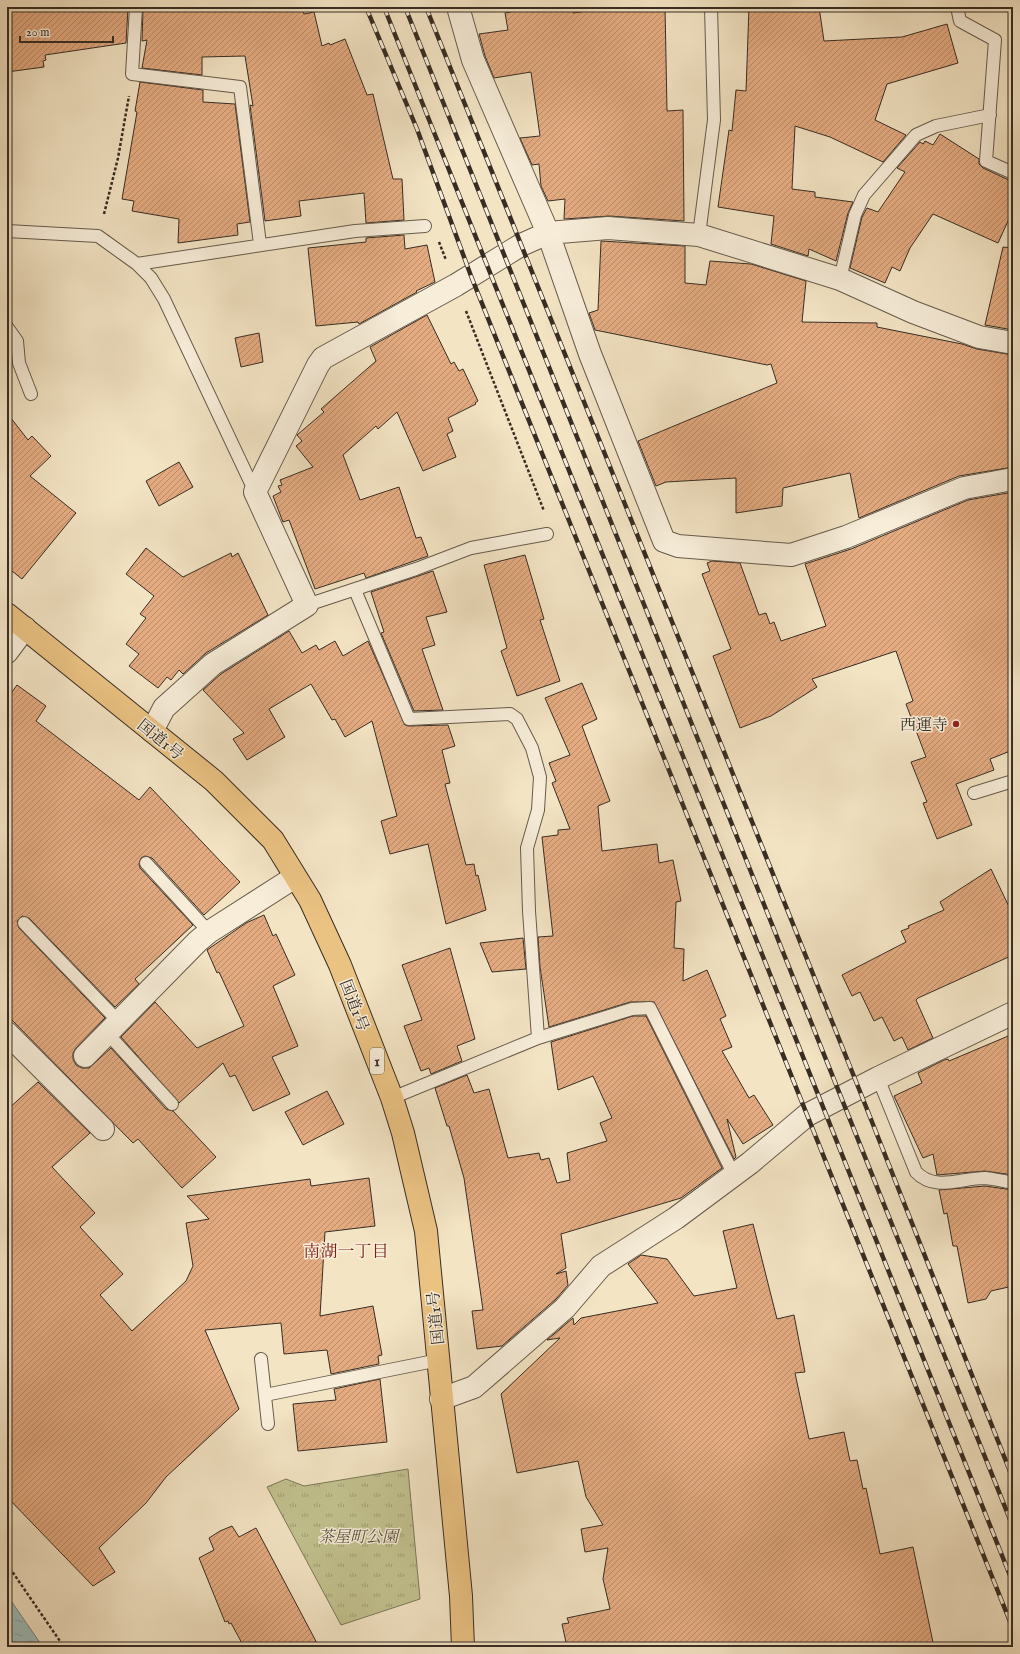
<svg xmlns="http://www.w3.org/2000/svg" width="1020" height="1654" viewBox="0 0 1020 1654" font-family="'IM FELL English','Noto Serif JP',serif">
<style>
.grass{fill:url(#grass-tufts);stroke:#7c785a}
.water{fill:url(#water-ripples);stroke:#75837f}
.building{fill:url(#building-hatch);stroke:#372d24}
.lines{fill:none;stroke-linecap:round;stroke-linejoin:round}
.service-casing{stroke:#665b4c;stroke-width:14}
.minor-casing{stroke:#665b4c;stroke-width:24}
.trunk-casing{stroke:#372d24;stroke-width:24}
.path{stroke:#372d24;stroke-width:2.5;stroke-dasharray:3 2;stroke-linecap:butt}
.service{stroke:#f7edd9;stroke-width:12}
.minor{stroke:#f7edd9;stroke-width:22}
.trunk{stroke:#eac282;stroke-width:22}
.rail-casing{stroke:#372d24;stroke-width:4.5}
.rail{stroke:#f7edd9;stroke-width:3;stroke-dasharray:9;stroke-linecap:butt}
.poi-dot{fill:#8f2418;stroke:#f7edd9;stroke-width:1.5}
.labels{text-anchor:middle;stroke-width:3;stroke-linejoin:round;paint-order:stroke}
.shield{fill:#f7edd9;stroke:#71675a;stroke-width:1}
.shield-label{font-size:15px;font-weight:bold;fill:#372d24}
.poi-label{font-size:16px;fill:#372d24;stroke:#f7edd9;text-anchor:end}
.street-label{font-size:16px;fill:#372d24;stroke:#f7edd9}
.park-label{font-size:16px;font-style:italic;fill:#5a523f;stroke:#f7edd9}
.neighbourhood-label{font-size:17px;fill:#7a1f14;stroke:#f7edd9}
</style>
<defs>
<pattern id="grass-tufts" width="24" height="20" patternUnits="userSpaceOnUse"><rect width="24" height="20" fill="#c2c28f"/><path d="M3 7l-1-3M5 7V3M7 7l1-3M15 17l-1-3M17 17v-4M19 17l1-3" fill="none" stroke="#9e9e75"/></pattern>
<pattern id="water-ripples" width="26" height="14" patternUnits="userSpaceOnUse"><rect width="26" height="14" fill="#9ebdbc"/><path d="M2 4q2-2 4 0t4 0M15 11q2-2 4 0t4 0" fill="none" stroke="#829a99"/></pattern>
<pattern id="building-hatch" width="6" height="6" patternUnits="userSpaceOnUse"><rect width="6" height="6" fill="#e4ab81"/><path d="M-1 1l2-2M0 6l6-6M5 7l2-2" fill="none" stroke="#ba8c69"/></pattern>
</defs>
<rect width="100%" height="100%" fill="#f3e4c4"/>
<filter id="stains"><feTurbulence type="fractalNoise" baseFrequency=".005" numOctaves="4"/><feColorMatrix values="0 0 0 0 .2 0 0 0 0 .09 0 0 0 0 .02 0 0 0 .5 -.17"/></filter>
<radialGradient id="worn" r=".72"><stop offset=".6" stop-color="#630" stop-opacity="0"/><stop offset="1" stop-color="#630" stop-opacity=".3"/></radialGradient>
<path class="grass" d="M408 1469 420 1599 341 1625 267 1487 286 1479 304 1486Z"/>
<path class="water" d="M7 1595 43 1647H7Z"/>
<path class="building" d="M7 7 128 8 126 43 45 55 46 60 43 61 44 67 7 72Z
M182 7H302L304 14 314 12 322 46 329 43 330 45 345 39 367 95 373 94 393 179H402L404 220 366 223 364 193 299 201 301 216 265 221 250 105 253 106 245 56 202 57V75L142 68 147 40 142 41 143 9 182 11Z
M535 7H565V10L573 9V13L616 7H665L667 111 683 110 684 221 609 216 564 219 565 199 548 201 541 186 539 164 532 165 520 138 540 136 531 72 494 78 485 56 479 34 508 30 505 13Z
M749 7H819L824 41 902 37 947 24 958 63 887 84 875 120 906 135 883 162 830 137 795 126 792 189 815 192V197L853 202 848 213 836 261 809 249 808 256 771 244 774 216 718 207 729 130 732 131 736 90 746 91Z
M140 82 203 90V102L235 104 250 222 237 224 238 235 178 243 179 219 132 211 134 201 122 199 137 112 135 111Z
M940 134 979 159V164L983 168 1013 182V210L998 243 933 214 910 248 900 271 892 267 885 283 850 268 862 217 867 208 878 212 905 172 897 168 920 142 923 144 925 141 933 145Z
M404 235 405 249 427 245 435 282 416 291 417 292 359 324 358 322 316 326 308 248 366 242V238Z
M601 241 685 246V283L706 285 710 261 751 264 806 281 802 322 877 323V327L962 344 977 349 1013 355V467L959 476 859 518 850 473 783 488 782 506 736 513V478L666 482 656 486 638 441 777 383 771 364 767 365 595 330 589 313 598 310Z
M1003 247 1013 248V330L985 325Z
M427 315 451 364 454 362 459 371 463 369 478 401 475 403 476 404 448 418 453 431 447 434 456 457 423 471 397 412 378 429 376 426 343 455 360 500 399 487 416 538 421 537 428 556 366 578 364 573 315 589 289 520 283 522 273 496 281 492 278 486 282 485 280 480 313 467 296 446 302 441 297 435 324 412 321 409 376 361 370 347Z
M259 333 263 362 241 367 235 338Z
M7 413 28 440 32 436 51 456 30 476 76 513 22 579 7 567Z
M179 462 193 487 159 506 146 481Z
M1013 492V750L990 759 994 770 956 784 972 825 937 839 923 803 927 802 911 762 926 757 906 704 913 701 896 651 812 679 817 687 771 716 740 728 713 656 731 649 702 574 710 571 707 563 712 561 740 563 759 615 766 613 770 624 774 622 781 641 826 626 805 564 851 549 968 500Z
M146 548 183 577 231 553 232 557 238 553 268 615 206 653 183 674 179 670 171 680 167 677 158 688 129 666 139 654 126 644 146 618 140 614 154 596 126 574Z
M525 555 544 619 540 620 560 681 517 696 501 651 507 648 484 565Z
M433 571 447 612 426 617 435 645 422 649 443 710 414 711 381 633 384 632 371 592Z
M289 631 302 653 316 645 319 650 335 641 343 656 368 641 405 725 409 726 448 725 455 746 442 750 450 783 445 784 466 865 474 864 476 876 478 875 486 910 446 924 428 844 390 854 381 821 397 816 372 721 345 737 335 719 332 720 311 684 269 709 285 737 247 760 233 739 244 733 203 690 221 674Z
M582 683 597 719 582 726 610 801 598 806 602 851 657 844 659 863 673 860 681 901 676 902 674 948 684 949 683 981 707 970 726 1016 720 1019 732 1047 722 1051 749 1098 754 1095 773 1125 743 1144 727 1119 736 1157 734 1159 654 1002H630L549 1027 540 967 538 937 553 936 542 837 558 835V830L570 829 552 783 556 781 549 763 570 755 545 698Z
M17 685 46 706 36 721 139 800 150 787 240 882 204 915 152 858 145 856 141 858 139 864 140 868 193 925 135 979 139 984 115 1007 29 918 22 916 17 921 19 928 105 1018 76 1048 73 1053V1059L76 1065 82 1068H89L111 1048 166 1109 173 1111 216 1157 182 1188 138 1139 133 1143 7 1015V699Z
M991 869 1013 915V955L918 998 916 1000 933 1038 908 1050 902 1037 894 1041 882 1017 874 1021 860 992 852 996 842 975 906 942 901 931 909 928 908 926 944 910 940 902Z
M264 915 273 936 276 934 295 975 273 986 298 1046 272 1057 290 1094 253 1111 235 1075 230 1077 223 1063 179 1103 121 1037 155 1002 197 1048 244 1026 219 972 217 973 207 950 246 923Z
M523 938 526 969 492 972 480 943Z
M450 948 475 1039 457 1046 462 1061 431 1074 429 1068 421 1071 404 1026 422 1020 402 965Z
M633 1016H646L722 1168 681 1198 561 1234 566 1268 556 1274 566 1271 568 1285 556 1299 502 1346 477 1349 472 1311 483 1310 464 1178 449 1126H447L435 1088 467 1075 474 1093 489 1089 508 1158 539 1153 541 1160 549 1158 557 1183 570 1180 567 1153 607 1141 600 1123 612 1118 593 1076 558 1090 551 1042Z
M1013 1034V1175L985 1171 937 1175 933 1154 923 1158 894 1096 922 1083 918 1073 944 1060 948 1059 949 1061Z
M38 1082 90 1133 52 1167 95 1213 80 1227 123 1274 100 1295 132 1331 186 1281 193 1266 186 1223 209 1219 187 1196 310 1179 311 1186 369 1178 375 1226 325 1232 320 1316 373 1306 382 1355 378 1356 379 1364 331 1374 327 1350 284 1354 281 1323 205 1330 239 1409 166 1477 146 1503 99 1548 115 1572 93 1586 7 1497V1110Z
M327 1091 344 1124 303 1145 285 1112Z
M985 1186 1013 1190V1286L991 1291 986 1299 968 1303 957 1246H953L947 1213 944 1214 939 1190Z
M753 1224 777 1319 794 1315 805 1372 795 1373 809 1439 844 1432 850 1461 857 1460 863 1489 866 1488 880 1554 913 1547 934 1647H567L562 1624 569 1623 567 1618 610 1609 603 1579 608 1548 585 1552 581 1529 603 1525 586 1497 578 1461 517 1473 501 1394 560 1338 547 1340 573 1318 574 1325 581 1318 658 1303 628 1264 641 1255 667 1259 694 1296 737 1288 723 1231Z
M380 1379 387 1442 298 1451 293 1404 336 1400 334 1389Z
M232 1526 239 1537 256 1528 319 1647H244L231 1623 229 1624 228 1621 225 1622 199 1558 214 1550 209 1538 220 1531Z"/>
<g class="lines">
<defs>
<path id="service" d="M136 7 132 74 240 87 260 244
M957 7 960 21 995 40 986 161 1013 173
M7 231 98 236 137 264 151 278 164 299 255 492
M699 235 714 120 711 7
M137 264 355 231 425 226
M840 279 855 215 864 195 916 135 936 126 990 115
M7 327 17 341 19 363 31 394
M355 590 409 719 510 714 517 719 532 748 540 777 538 810 527 848 529 911 538 1038
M307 605 416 569 471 548 547 534
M974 793 1013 781
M146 863 209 932
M24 923 120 1023
M108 1034 172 1104
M878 1078 916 1172C935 1192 960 1178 985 1178 994 1179 1004 1181 1013 1183
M392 1098 538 1038 632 1009 650 1008 734 1175
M261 1359 268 1424
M265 1395 439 1360"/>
<path id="minor" d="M458 7 473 60 548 233 590 354 664 541 678 546 791 555 846 537 964 488 1013 479
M7 652 25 628
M152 731 164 708 213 664 307 605 255 492 318 365 323 358 456 285 521 245 548 233 608 228 699 235 840 279 913 312 979 337 1013 343
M7 1033 103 1129
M85 1056 198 941 209 932 295 877
M441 1399 474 1387 565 1308 601 1266 676 1218 750 1163 807 1115 878 1078 1013 1013"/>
<path id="trunk" d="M7 614 214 781 273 840 310 900 340 965 392 1098 403 1133 426 1231 461 1596 463 1647"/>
</defs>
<use href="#service" class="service-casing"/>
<use href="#minor" class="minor-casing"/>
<use href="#trunk" class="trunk-casing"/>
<path class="path" d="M104 214 118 158 129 96
M439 242 446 260
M466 311 544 511
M7 1564 64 1647"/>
<use href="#service" class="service"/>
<use href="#minor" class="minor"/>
<use href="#trunk" class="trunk"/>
<defs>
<path id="rail" d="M366 7 417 129 471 276 1013 1629
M384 7 1013 1583
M405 7 1013 1527
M426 7 859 1089 1013 1479"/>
</defs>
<use href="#rail" class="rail-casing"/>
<use href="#rail" class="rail"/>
</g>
<circle class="poi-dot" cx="956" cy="724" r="4"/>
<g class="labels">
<rect class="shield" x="370" y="1048" width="14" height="26" rx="3"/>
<g class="shield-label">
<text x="377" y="1066">1</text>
</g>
<g class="poi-label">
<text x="948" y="730">西運寺</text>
</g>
<g class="street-label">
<text transform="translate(161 739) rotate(39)" y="6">国道1号</text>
<text transform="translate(355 1005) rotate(69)" y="6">国道1号</text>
<text transform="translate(435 1318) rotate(-96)" y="6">国道1号</text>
</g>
<g class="park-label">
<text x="358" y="1542">茶屋町公園</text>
</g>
<g class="neighbourhood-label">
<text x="346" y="1257">南湖一丁目</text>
</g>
</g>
<rect width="1020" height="1654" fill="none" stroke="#f3e4c4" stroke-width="24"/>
<rect x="8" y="8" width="1004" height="1638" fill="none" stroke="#372d24" stroke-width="2"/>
<rect x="12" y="12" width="996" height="1630" fill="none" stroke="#372d24"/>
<path d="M20 36v6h93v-6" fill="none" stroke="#372d24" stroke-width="2"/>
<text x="26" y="36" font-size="12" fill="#372d24" stroke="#f7edd9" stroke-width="3" paint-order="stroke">20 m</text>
<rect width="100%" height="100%" filter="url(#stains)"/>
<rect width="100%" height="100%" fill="url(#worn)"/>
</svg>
